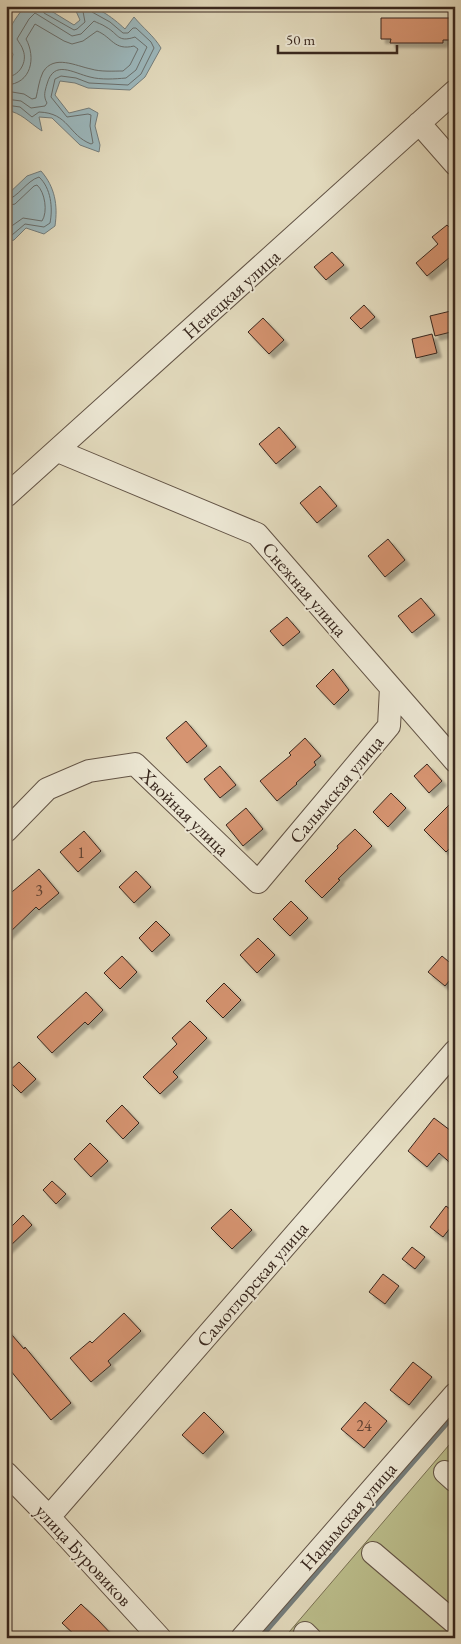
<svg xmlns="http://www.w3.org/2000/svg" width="461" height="1644" viewBox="0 0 461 1644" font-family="'EB Garamond',serif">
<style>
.green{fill:#bbbe8c;stroke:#7a7255}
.water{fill:#9cb8bd;stroke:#747e7d}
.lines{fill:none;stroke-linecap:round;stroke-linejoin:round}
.shore{stroke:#6a706e;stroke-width:1}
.stream{stroke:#747e7d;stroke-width:5}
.building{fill:#d69471;stroke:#38271e;filter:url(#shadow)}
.minor-casing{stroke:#635446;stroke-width:24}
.minor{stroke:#ede8d5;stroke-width:22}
.labels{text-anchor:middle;stroke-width:4;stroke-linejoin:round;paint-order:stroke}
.number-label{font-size:16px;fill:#604233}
.street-label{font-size:19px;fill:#38271e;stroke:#ede8d5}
</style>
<defs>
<filter id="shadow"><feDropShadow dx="4.5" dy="4.5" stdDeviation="1" flood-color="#0004"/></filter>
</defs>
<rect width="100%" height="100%" fill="#e3dbbe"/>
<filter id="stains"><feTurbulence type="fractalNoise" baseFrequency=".004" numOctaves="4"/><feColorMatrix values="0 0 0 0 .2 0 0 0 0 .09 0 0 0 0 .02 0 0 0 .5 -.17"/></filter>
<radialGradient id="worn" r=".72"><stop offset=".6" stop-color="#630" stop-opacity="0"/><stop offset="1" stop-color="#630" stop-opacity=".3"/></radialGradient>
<path class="green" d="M455 1438V1638H284Z"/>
<path class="water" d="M26 6H43L74 25 80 20 75 9C92 0 113 18 125 29L134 17C143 28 154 36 161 48L145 77 130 90 88 88 75 83 60 81 55 95 69 113 89 108 98 113 95 126 100 145 99 152 80 145 52 118 39 117 42 131C28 122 22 113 6 110V68L11 64 13 54C11 51 7 47 6 44 4 34 19 12 26 6Z
M41 171C55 187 58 205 55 226L44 234 26 228 14 240 6 242V196L27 176Z"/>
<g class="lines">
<path class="shore" d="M41 6 44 13 74 30 77 29 85 22 82 6
M6 77C19 77 28 62 23 50 22 46 19 43 17 39L29 19 35 13 72 36 81 34 94 21C97 23 102 24 106 27 119 34 117 43 135 37L147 47 136 70 126 78C115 79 101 80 90 77 73 73 54 59 47 84 45 91 43 96 47 103L45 106 31 108 21 101 6 99
M6 85C32 84 36 57 26 39L35 24 64 41 72 44 83 41 97 31C112 37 114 51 134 46L138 49 130 65 123 71C113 71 101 72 91 69 76 66 54 54 43 72 39 80 38 90 36 98L32 99 24 94 6 91
M6 105 20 107 32 117 39 112C69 113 68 135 91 144L93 143 90 126 91 115 88 114 67 117 51 97 55 79 61 76 76 78 89 83 128 85 141 74 154 48 151 42 136 28H133L128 33H123L110 22 92 12 89 6
M6 200C18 198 26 181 39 177 51 188 53 208 50 223L44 227 25 224 12 235 6 237
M6 206 15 204 34 186 37 185C45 192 48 212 42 221L23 218 6 230"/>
<path class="stream" d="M260 1638 455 1414"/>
</g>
<path class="building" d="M381 18H453V40H443V43H390L391 39H381Z
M447 225 455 233V253L427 276 416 263 438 244 432 237Z
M332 252 344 265 326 280 314 267Z
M364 305 375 317 361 329 350 318Z
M455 310V331L435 336 430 316Z
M263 318 284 340 269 354 248 332Z
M432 334 437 353 416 358 412 339Z
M279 427 296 447 276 464 259 444Z
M320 486 337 506 317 523 300 503Z
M388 539 405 560 385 577 368 556Z
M421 598 435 615 412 633 398 616Z
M287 617 300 632 283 646 270 631Z
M333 669 349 690 334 705 316 686Z
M186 721 207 746 187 763 166 738Z
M305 738 321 756 314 762 316 765 296 783 297 784 277 801 260 781 291 755 289 753Z
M427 764 442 781 429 793 414 776Z
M220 766 236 785 220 798 204 779Z
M391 793 406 808 388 827 373 812Z
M449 805 455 811V843L446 852 424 830Z
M246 808 263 829 243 846 226 825Z
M355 829 372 846 338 879 340 880 322 898 305 881 338 848 337 846Z
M84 831 101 851 78 872 60 852Z
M39 869 59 893 39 910 36 907 6 936V897Z
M136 871 151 887 134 903 119 887Z
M291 901 308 918 290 936 273 919Z
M156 921 170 935 152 952 139 938Z
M258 938 275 955 257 973 240 955Z
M122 956 137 972 120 989 104 973Z
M442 956 455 967V974L445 986 428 972Z
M224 983 241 1000 223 1018 206 1001Z
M86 992 103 1010 88 1025 85 1022 52 1053 37 1037Z
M190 1021 207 1038 173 1072 178 1077 160 1094 143 1077 177 1044 172 1038Z
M19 1062 36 1079 21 1093 6 1078V1074Z
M122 1105 139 1123 123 1139 106 1121Z
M434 1118 455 1134V1167L439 1153 427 1167 408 1151Z
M90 1143 108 1161 91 1177 74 1159Z
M52 1181 66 1194 56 1204 43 1190Z
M446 1206 455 1213V1222L443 1237 430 1227Z
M231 1209 252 1230 232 1249 211 1228Z
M23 1215 32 1225 6 1250V1232Z
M412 1247 425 1257 415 1269 402 1259Z
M383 1274 399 1286 385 1304 369 1292Z
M124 1313 141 1331 108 1361 111 1365 91 1382 70 1358 90 1341 92 1343Z
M6 1328 24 1349 25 1347 71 1403 51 1420 6 1365Z
M413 1362 432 1377 409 1405 390 1390Z
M365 1402 387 1421 364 1448 341 1429Z
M204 1412 224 1432 203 1454 182 1435Z
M81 1604 98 1620 115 1638H78L62 1623Z"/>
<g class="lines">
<defs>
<path id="minor" d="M419 123 455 164
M58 451 257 534 455 761
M6 496 455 91
M6 831 47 789 89 771 135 764 258 882 389 726 391 688
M445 1472 455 1481
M6 1473 49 1517 160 1638
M49 1517 455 1051
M373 1553 455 1623
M305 1633 310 1638
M242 1638 455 1394"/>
</defs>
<use href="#minor" class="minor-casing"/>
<use href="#minor" class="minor"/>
</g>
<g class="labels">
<g class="number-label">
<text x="81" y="858">1</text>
<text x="39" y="896">3</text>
<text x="364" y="1431">24</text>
</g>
<g class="street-label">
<text transform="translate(231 294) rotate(-42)" y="7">Ненецкая улица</text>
<text transform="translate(305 589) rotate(49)" y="7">Снежная улица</text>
<text transform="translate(336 789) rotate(-50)" y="7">Салымская улица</text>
<text transform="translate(185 812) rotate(44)" y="7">Хвойная улица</text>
<text transform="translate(252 1284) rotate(-49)" y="7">Самотлорская улица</text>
<text transform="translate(348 1516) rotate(-49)" y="7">Надымская улица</text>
<text transform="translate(84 1555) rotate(47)" y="7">улица Буровиков</text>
</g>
</g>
<rect width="461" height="1644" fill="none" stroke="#e3dbbe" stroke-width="25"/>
<rect x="8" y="8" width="446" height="1629" fill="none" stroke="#38271e" stroke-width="2.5"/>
<rect x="12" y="12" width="436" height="1619" fill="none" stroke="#38271e"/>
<path d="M278 45v8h119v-8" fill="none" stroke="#38271e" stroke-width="2.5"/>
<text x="286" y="45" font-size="15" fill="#38271e" stroke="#ede8d5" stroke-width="4" paint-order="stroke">50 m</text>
<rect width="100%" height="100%" filter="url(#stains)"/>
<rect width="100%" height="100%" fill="url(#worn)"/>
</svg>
